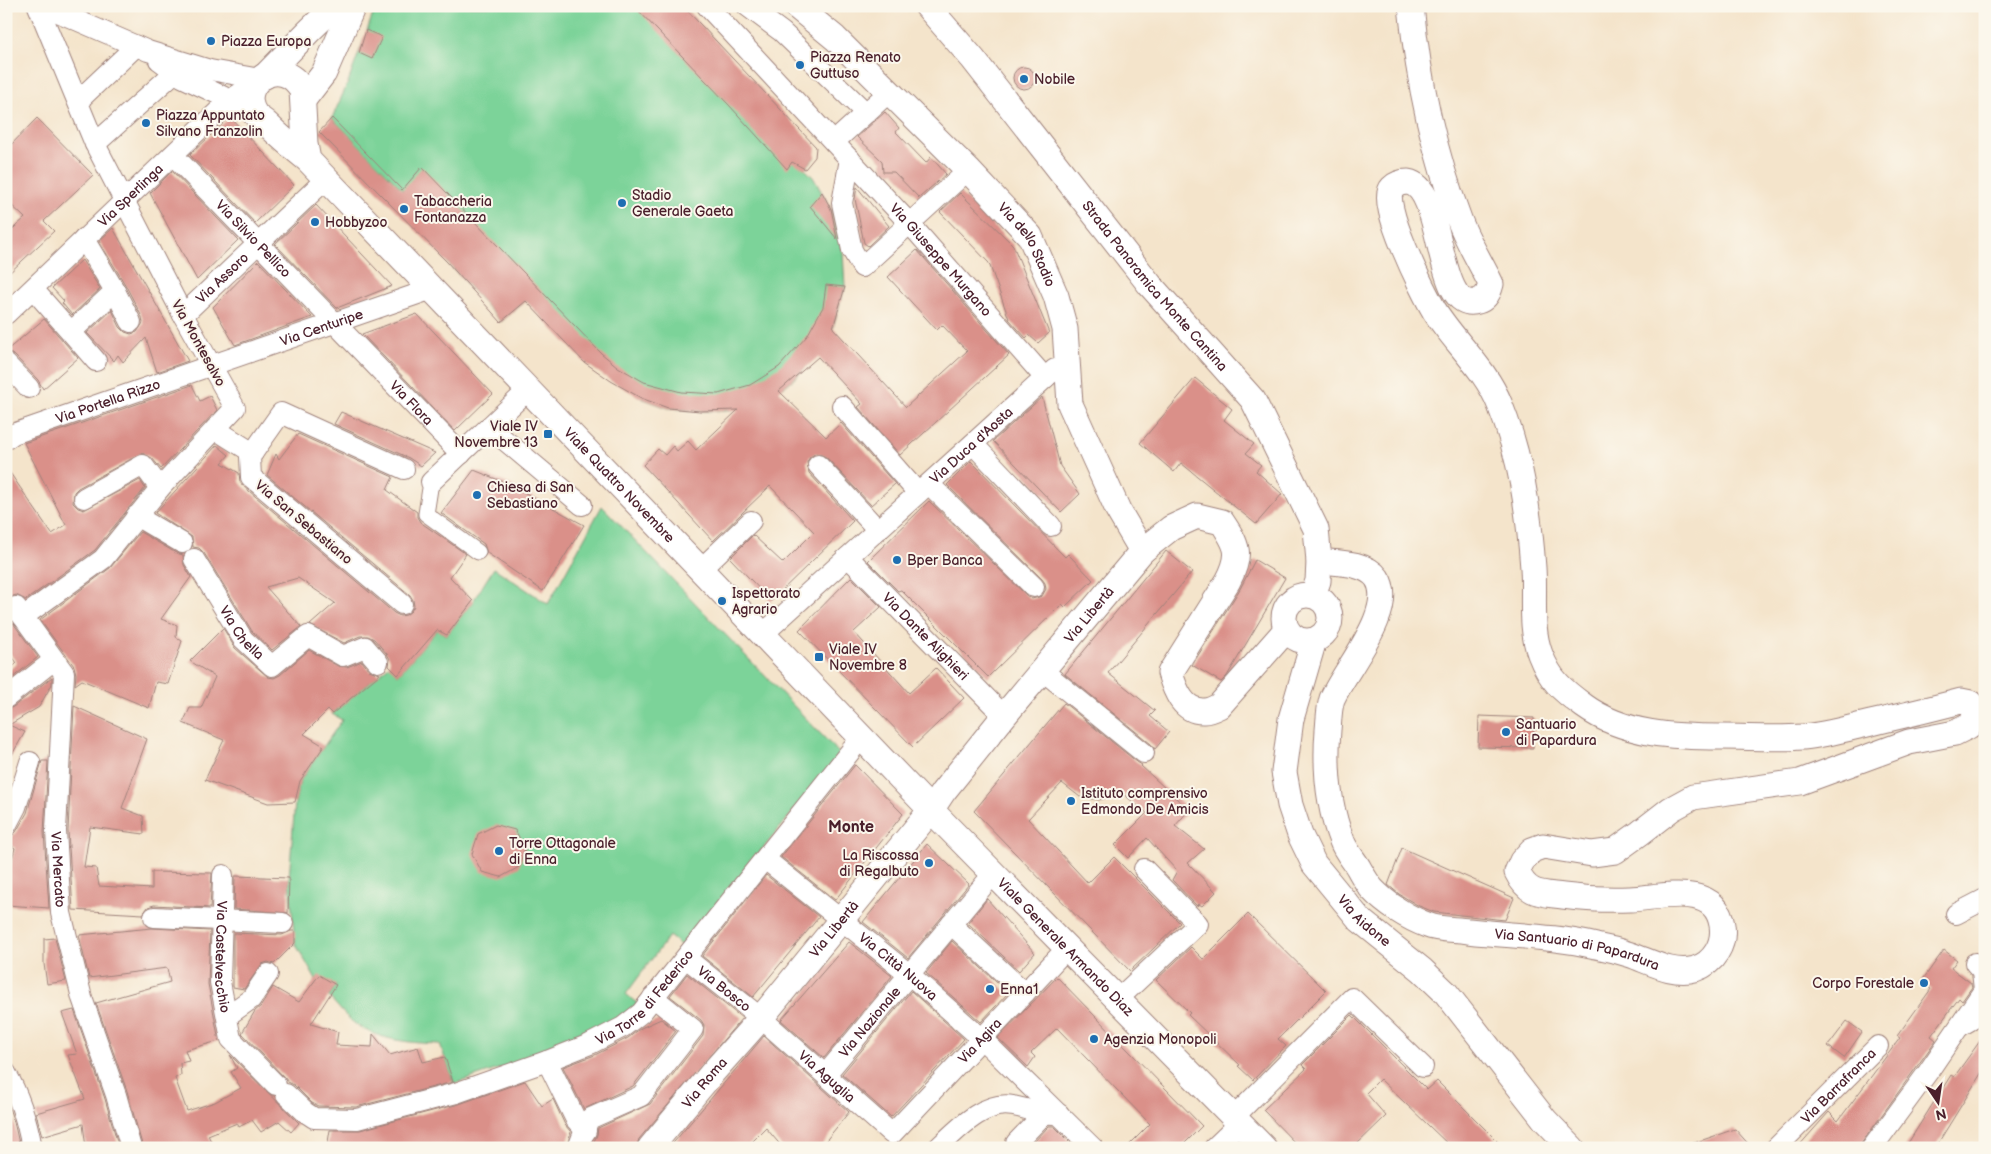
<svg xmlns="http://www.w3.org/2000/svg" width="1991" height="1154" viewBox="0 0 1991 1154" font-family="'Balsamiq Sans',sans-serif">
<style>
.green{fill:#7bd399;stroke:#627962}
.building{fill:#da9089}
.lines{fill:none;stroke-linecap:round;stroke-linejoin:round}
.pedestrian-casing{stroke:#9f827b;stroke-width:17}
.minor-casing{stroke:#9f827b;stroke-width:22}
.tertiary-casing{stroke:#9f827b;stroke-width:27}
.pedestrian{stroke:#fff;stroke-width:15}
.minor{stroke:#fff;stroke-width:20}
.tertiary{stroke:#fff;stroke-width:25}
.poi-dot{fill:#1f6fb2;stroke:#fbf7ec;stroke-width:2}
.labels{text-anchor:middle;stroke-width:4;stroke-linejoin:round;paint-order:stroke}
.poi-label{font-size:14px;fill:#4a1f2b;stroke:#fbf7ec;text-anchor:start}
.street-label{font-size:14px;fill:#4a1f2b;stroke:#fbf7ec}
.quarter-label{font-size:16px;font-weight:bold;fill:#4a1f2b;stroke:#fbf7ec}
</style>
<rect width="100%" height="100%" fill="#fbf7ec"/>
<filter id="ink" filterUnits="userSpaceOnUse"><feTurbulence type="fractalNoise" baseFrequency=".02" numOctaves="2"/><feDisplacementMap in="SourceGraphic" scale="10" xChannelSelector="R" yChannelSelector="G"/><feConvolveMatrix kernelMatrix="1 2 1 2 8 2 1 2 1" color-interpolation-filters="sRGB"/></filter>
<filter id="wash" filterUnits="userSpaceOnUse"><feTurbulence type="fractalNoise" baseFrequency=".0096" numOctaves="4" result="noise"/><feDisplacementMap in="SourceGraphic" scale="20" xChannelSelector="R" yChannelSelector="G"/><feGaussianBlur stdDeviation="1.12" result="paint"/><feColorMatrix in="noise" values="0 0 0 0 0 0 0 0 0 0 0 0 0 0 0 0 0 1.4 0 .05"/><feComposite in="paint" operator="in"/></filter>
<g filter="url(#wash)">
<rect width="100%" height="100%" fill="#f4e4cb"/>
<path class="green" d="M376 6H683L815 157 805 169 813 177 834 214 843 252 845 287 832 331 817 356 796 377 785 386 748 405 726 411H700L668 408 641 398 526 301 501 322 447 262 461 249 332 118 347 85Z
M602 506 840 754 683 947 669 936 626 994 638 1004 618 1022 589 1038 454 1084 440 1044C413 1043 380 1041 357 1025 346 1018 338 1006 329 997L336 985 316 980 295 943 289 878 295 802 300 781 342 720 332 714 390 665 398 675 437 630 447 635 473 601 494 568 548 604Z"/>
<g id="blocks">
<path class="building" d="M634 6H683L816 147 815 157 805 169 792 162 787 169 729 105Z
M366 30 382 37 372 59 359 53Z
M1013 78a11 11 0 1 1 22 0a11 11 0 1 1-22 0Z
M885 112 899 128 896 132 926 163 931 157 946 174 919 198 894 172H883L882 161 857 137Z
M230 117 294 185 255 223 190 155Z
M37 118 93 175 44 221 54 231 6 276V235L25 218 6 200V150Z
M332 118 402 190 422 167 601 353 618 367 644 382 681 392 718 394 750 385 779 367 807 336 823 307 826 285 845 287 833 328 906 407 967 351 942 325 937 330 888 277 917 250 1009 355 900 455 858 407 862 404 818 357 779 391 826 437 841 423 895 484 871 505 826 457 816 453 810 457 807 462 809 473 853 521 771 601 730 558 753 535 783 563 814 532 770 486 713 541 643 465 658 449 665 455 673 446 677 451 688 441 696 450 738 410 700 411 668 408 641 398 611 381 584 362 526 301 501 322 447 262 319 132Z
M172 171 238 240 197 280 150 193Z
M857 187 889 226 868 246 864 243 855 199Z
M822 192 831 209 837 239 810 206Z
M960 193 1013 245 1049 333 1038 343 1029 335 1026 338 1009 319 989 263 940 212Z
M316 205 392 286 337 308 275 244Z
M113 228 188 361 157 372 146 338 123 362 118 355 114 361 87 333 112 310 120 327 125 332 131 334 137 332 143 323 142 317 126 286 99 241Z
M82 260 100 289 72 315 62 303 64 301 52 288Z
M258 261 312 317 235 345 213 307Z
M417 314 493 394 455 431 362 334Z
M44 319 78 358 43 389 38 380 15 356 6 351Z
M1195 378 1232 409 1224 420 1254 444 1246 453 1261 465 1256 471 1282 494 1256 524 1181 463 1174 472 1140 443Z
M192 385 200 401 210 396 217 410 161 469 152 458 142 453 78 488 74 492 73 503 78 508 84 510 140 480 145 488 95 550 26 600 16 595 6 599V467L52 534 66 525 24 443Z
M1042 397 1060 466 1080 494 1061 512 993 441Z
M341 412 435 453 421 466 409 458 334 424Z
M298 434 393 477 387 490 417 512V517L420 522 466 554 450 577 473 601 447 635 437 630 398 675 389 666 390 659 387 654 374 639 368 636H360L344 643 310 625 335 603 298 578 266 587 301 627 272 650 252 631 204 553 199 548 193 547 192 537 155 513 217 445 229 455 222 463 239 473 240 482 243 486 394 613 400 616 406 615 411 611 414 606 413 600 410 595 267 475 276 454 279 459Z
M971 461 1065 557 1068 554 1093 580 1065 607 1062 604 988 677 901 590 898 591 868 561 929 501 1026 595 1032 599 1042 596 1046 589 1045 583 1042 579 947 485Z
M474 470 511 485 584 525 543 591 487 553 484 544 441 513Z
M140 532 176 553 183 555 184 565 191 577 161 619 177 625 176 637 182 641 168 684 156 682 149 708 82 680 75 685 76 674 74 666 40 620 110 568Z
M1166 551 1192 572 1108 673 1155 711 1150 716 1169 732 1155 749 1151 744 1065 674Z
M1255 560 1285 578 1227 676 1221 682 1192 665 1240 589Z
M851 577 881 607 854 632 909 693 936 668 964 698 913 747 799 630Z
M13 623 38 657 6 683V673L17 663 6 648V625Z
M223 628 235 648 268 677 274 678 280 675 309 650 338 666 347 667 362 661 369 670 380 674 332 714 328 710 304 734 324 746 300 781 295 802 268 803 205 780 224 740 183 723 190 708H201L215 677 190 661Z
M52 677V684L39 707 9 725 25 732 6 765V710L13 707Z
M1064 703 1137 762 1142 765 1141 766 1189 810 1175 826 1204 849 1188 863 1216 892 1202 906 1199 904 1197 906 1172 880 1177 871 1147 838 1128 858 1115 845 1147 813 1123 794 1099 800 1080 797 1062 783 1028 819 1088 883 1114 857 1180 923 1130 971 974 811Z
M74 706 147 739 122 808 143 816 144 834 90 827 84 867 96 868 99 886 152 889V872L212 873 210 908 154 905 148 907 143 914 73 910 68 831Z
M1479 716 1534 718 1533 748 1478 747Z
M42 761H48L44 832 49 908 6 905V881L15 848 6 843V838L12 836 16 832 27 813Z
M855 765 903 814 835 900 781 857Z
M496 825 515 830 525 848 519 867 501 877 482 872 472 854 478 834Z
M927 844 969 884 908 958 863 922Z
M1402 848 1514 898 1505 920 1434 912 1419 906 1399 894 1388 885Z
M766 875 819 917 753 997 702 956Z
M235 876 289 878 288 913 234 909Z
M987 899 1035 953 1019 971 968 923Z
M1248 914 1326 991 1278 1039 1286 1046 1253 1080 1238 1066 1240 1065 1188 1015 1190 1013 1156 980 1191 947 1203 959Z
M152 928 210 931 208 984 219 1041 185 1050 189 1061 180 1063 181 1075 175 1078 187 1111 215 1102 241 1088 231 1072 237 1068 230 1055 299 1123 291 1132 279 1121 261 1132 252 1120 239 1127 237 1123 208 1135 214 1148H143L127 1091 96 1003 170 982 167 968 89 978 79 935Z
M291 931H295V943L274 964 268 962 262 964 244 989 233 987V933L282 935Z
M55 938 66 981 47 984 44 964V939Z
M952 941 1008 993 981 1022 926 973Z
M849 942 892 976 824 1058 781 1020Z
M1944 950 1957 960 1951 968 1971 983 1972 987 1962 1001 1959 998 1931 1036 1936 1040 1861 1144 1858 1148H1797L1829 1112 1838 1121 1900 1038 1897 1036 1931 989 1921 982Z
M687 974 742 1018 639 1139 636 1148H591L597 1135 598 1128 650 1104 703 1036 704 1025 701 1020 670 996Z
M319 975 336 985 311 1024 338 1032 336 1045 372 1047 373 1034 390 1055 418 1047 423 1062 445 1057 453 1082 356 1107 318 1106 312 1103 294 1085 288 1082 284 1077 242 1033 255 1011 261 1006 273 987 299 1002Z
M1057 977 1202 1126 1180 1148H1126L1150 1124 1057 1028 1031 1053 1035 1057 1028 1067 998 1038Z
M911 991 964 1039 891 1117 842 1074Z
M74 1010 105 1099 119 1148H86L83 1124 42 1136 36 1113 85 1099 68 1055 77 1054 62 1013Z
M1352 1015 1427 1090 1437 1081 1504 1148H1452L1380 1079 1366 1093 1386 1116 1353 1148H1300L1263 1110 1306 1069 1302 1065Z
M661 1019 676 1031 633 1086 584 1109 563 1067 595 1055 628 1038 641 1028Z
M1847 1021 1862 1032 1844 1058 1828 1046Z
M1985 1034V1067L1935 1148H1905L1951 1075 1954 1077Z
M764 1036 849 1112 820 1148H783L766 1128 746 1148H669Z
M525 1081 542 1106 553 1099 565 1125 571 1132 566 1148H327L330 1130H360L459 1104Z
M6 1100 14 1122 20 1148H6Z
M1049 1126H1054L1076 1148H1033L1032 1144Z
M1735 1129 1752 1148H1689L1688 1145Z"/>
</g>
</g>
<g filter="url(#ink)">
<use href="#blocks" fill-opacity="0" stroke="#9f827b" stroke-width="1"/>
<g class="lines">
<defs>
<path id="pedestrian" d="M431 482 426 514 478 552
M1960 1029 1974 1021 1985 1010"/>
<g id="minor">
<path d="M44 6 148 51 210 70 260 79"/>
<path id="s1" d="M707 6 910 224 1045 378"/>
<path d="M747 6 782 32 866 113"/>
<path d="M159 60 182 77 241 105"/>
<path d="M78 101 136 46"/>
<path d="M834 142 889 92"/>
<path d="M95 144 175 72"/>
<path id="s2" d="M173 155 461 454"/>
<path d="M850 159 842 203 852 250 862 267 968 170"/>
<path d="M33 289 71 332 115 291 84 239"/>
<path d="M115 291 131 322"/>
<path id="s3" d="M6 314 230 100 258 81"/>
<path id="s4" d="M183 315 326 179"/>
<path d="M71 332 96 361"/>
<path d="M6 364 29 388"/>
<path d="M842 406 918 493"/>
<path d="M489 427 582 505"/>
<path d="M215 429 253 453"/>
<path id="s5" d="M6 439 13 434 432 289"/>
<path d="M973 444 1051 526"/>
<path d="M818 465 878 530"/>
<path d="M431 482 529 389"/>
<path d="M929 484 1034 587"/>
<path d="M84 498 143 465 160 488"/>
<path d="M136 516 182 543"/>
<path id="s6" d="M848 557 1004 716"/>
<path id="s7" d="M194 559 243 639 272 666 308 636 343 656 365 647 378 662"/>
<path d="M701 569 751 521"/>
<path d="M402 604 251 477 250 457 281 413 404 469"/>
<path id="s8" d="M6 613 16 607 64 673 56 831 61 913 82 998 116 1095 131 1148"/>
<path d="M23 617 103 559 160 488 235 408 183 315 95 144 38 6"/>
<path id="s9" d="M763 634 1055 369"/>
<path d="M1043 671 1144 753"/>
<path d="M6 698 54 660"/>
<path d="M6 826 16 807 30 762"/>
<path id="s10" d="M765 859 909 974 982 1039 1093 1148"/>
<path id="s11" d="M223 875 220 982 231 1039 276 1085"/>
<path d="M1956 914 1985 899"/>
<path d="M154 917 283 923"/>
<path d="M951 924 1025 993"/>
<path id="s12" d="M686 958 761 1018 892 1134 1067 948"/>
<path d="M1118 999 1198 924 1144 869"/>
<path d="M227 1016 251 999 268 974"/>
<path d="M547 1061 576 1120 586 1131"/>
<path d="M6 1073C20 1097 27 1120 32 1148"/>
<path id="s13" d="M826 1074 994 873"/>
<path id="s14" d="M286 1094 305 1112 314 1118 357 1119 456 1093 547 1061 590 1044 623 1027 641 1013 862 737"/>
<path d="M1234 1117 1352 998 1423 1067"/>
<path d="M578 1148 589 1119 641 1096 693 1029 653 997"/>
<path d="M938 1148C957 1130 984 1100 1013 1106 1031 1109 1038 1115 1059 1114"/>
<path d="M1021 1148 1016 1143 1043 1115"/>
<path d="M1214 1148 1240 1123"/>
<path id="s15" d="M1776 1148 1878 1046"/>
<path d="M1872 1148 1928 1072 1984 990 1982 971 1975 963"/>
</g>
<g id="tertiary">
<path id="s16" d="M796 6 835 38 968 170 1030 236 1056 296 1065 329 1070 404 1118 510 1142 551"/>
<path id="s17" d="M927 6 973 59 1150 285 1253 400 1316 529 1319 561 1318 581 1313 595"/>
<path d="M265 76 309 31 335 6"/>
<path d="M304 99 324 73 353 6"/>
<path id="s18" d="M308 160 305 144 302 90C282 53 235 83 255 114 258 118 263 120 267 124 280 137 293 148 308 160L931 810 1264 1148"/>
<path id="s19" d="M1319 561C1337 563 1365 562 1377 578 1398 610 1344 670 1332 699 1329 708 1329 720 1328 730 1325 767 1328 806 1342 841 1345 850 1353 859 1358 867 1362 874 1366 882 1372 889 1386 904 1408 918 1427 925 1439 930 1455 929 1468 931 1511 936 1554 936 1596 946 1607 948 1619 951 1631 955 1651 962 1673 975 1695 969 1714 963 1725 944 1722 925 1715 881 1660 898 1630 899 1607 900 1585 899 1563 896 1540 893 1528 895 1517 872L1522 861 1532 850 1543 846 1592 854 1615 851 1640 833 1671 809 1693 797 1800 782 1909 742 1955 733 1969 726 1974 720 1975 712 1971 703 1961 701C1931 709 1901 716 1871 723 1849 728 1826 735 1803 737 1776 739 1749 737 1722 737 1675 737 1624 735 1584 706 1562 690 1550 680 1540 654 1530 628 1535 596 1533 568 1529 512 1521 457 1500 405 1486 369 1454 342 1434 310 1424 293 1378 202 1392 188 1396 184 1402 182 1408 182 1446 188 1434 316 1478 301 1486 299 1489 292 1491 284 1481 263 1467 241 1459 219 1433 151 1418 78 1411 6"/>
<circle cx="1307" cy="618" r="23"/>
<path id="s20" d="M1314 640 1291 719 1284 772 1290 805 1300 835 1314 864 1360 920 1422 970 1446 993 1545 1120 1572 1148"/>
<path id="s21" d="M650 1148 713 1072 761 1018 931 810 943 792 1004 716 1142 551 1171 528 1197 516 1222 522C1238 546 1242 554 1228 581L1170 673C1175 690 1183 712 1204 711 1209 711 1215 708 1219 706L1286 630"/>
</g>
</defs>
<use href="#pedestrian" class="pedestrian-casing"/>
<use href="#minor" class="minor-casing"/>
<use href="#tertiary" class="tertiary-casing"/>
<use href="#pedestrian" class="pedestrian"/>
<use href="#minor" class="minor"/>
<use href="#tertiary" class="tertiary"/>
</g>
</g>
<g class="poi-dot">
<circle cx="211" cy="41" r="5"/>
<circle cx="800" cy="65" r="5"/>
<circle cx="1024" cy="79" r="5"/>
<circle cx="146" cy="123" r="5"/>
<circle cx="622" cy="203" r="5"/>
<circle cx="404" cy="209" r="5"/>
<circle cx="315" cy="222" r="5"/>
<rect x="543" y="429" width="10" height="10" rx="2.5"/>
<circle cx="477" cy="495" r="5"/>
<circle cx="897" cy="560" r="5"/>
<circle cx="722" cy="601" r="5"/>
<rect x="814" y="652" width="10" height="10" rx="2.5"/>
<circle cx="1506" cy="732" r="5"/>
<circle cx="1071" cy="801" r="5"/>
<circle cx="499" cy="851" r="5"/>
<circle cx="929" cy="863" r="5"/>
<circle cx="1924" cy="983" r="5"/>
<circle cx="990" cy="989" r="5"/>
<circle cx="1094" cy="1039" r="5"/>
</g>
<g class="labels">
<g class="poi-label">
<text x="221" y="46">Piazza Europa</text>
<text x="810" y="62">Piazza Renato<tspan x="810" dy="16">Guttuso</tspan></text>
<text x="1034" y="84">Nobile</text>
<text x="156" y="120">Piazza Appuntato<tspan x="156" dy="16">Silvano Franzolin</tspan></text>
<text x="632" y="200">Stadio<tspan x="632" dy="16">Generale Gaeta</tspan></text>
<text x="414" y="206">Tabaccheria<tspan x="414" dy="16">Fontanazza</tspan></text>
<text x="325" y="227">Hobbyzoo</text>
<text x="538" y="431" text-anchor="end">Viale IV<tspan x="538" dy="16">Novembre 13</tspan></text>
<text x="487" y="492">Chiesa di San<tspan x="487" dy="16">Sebastiano</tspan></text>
<text x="907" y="565">Bper Banca</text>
<text x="732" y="598">Ispettorato<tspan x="732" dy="16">Agrario</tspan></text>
<text x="829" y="654">Viale IV<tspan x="829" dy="16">Novembre 8</tspan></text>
<text x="1516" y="729">Santuario<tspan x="1516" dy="16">di Papardura</tspan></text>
<text x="1081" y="798">Istituto comprensivo<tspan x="1081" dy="16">Edmondo De Amicis</tspan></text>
<text x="509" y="848">Torre Ottagonale<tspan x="509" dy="16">di Enna</tspan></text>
<text x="919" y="860" text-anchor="end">La Riscossa<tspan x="919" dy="16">di Regalbuto</tspan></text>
<text x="1914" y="988" text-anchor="end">Corpo Forestale</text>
<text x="1000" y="994">Enna1</text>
<text x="1104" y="1044">Agenzia Monopoli</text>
</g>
<g class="street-label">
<text dy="5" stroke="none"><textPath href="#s3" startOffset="172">Via Sperlinga</textPath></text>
<text dy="5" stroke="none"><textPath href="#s2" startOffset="116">Via Silvio Pellico</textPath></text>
<text dy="5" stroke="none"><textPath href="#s16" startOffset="334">Via dello Stadio</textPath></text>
<text dy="5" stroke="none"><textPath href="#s1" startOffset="345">Via Giuseppe Murgano</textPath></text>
<text dy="5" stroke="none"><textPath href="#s4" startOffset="54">Via Assoro</textPath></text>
<text dy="5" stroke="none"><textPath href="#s17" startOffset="361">Strada Panoramica Monte Cantina</textPath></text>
<text dy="5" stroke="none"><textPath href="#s5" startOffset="335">Via Centuripe</textPath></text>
<text transform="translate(199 343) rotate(61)" y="5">Via Montesalvo</text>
<text dy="5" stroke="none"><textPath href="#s5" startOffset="109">Via Portella Rizzo</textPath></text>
<text dy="5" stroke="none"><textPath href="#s2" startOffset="344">Via Flora</textPath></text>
<text dy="5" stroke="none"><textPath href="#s9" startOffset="281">Via Duca d'Aosta</textPath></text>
<text dy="5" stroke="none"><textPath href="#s18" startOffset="680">Viale Quattro Novembre</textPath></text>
<text transform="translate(304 522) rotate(40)" y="5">Via San Sebastiano</text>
<text dy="5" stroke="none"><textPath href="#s21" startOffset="691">Via Libertà</textPath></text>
<text dy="5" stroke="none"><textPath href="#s7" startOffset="88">Via Chella</textPath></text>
<text dy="5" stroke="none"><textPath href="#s6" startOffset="111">Via Dante Alighieri</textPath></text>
<text dy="5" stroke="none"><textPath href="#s8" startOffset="290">Via Mercato</textPath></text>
<text dy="5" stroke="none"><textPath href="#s20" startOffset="309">Via Aidone</textPath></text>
<text dy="5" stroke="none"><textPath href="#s21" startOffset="286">Via Libertà</textPath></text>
<text dy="5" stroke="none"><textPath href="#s18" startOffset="1322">Viale Generale Armando Diaz</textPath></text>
<text dy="5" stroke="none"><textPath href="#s19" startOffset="616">Via Santuario di Papardura</textPath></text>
<text dy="5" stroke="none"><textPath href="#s11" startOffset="82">Via Castelvecchio</textPath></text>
<text dy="5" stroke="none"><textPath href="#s10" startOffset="171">Via Città Nuova</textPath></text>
<text dy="5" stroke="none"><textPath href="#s12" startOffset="49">Via Bosco</textPath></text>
<text dy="5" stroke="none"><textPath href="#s14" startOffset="398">Via Torre di Federico</textPath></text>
<text dy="5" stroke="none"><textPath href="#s13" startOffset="68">Via Nazionale</textPath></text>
<text dy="5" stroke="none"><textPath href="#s12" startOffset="399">Via Agira</textPath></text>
<text dy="5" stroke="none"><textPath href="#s12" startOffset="184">Via Aguglia</textPath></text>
<text dy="5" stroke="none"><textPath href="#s21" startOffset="85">Via Roma</textPath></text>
<text dy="5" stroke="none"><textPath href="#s15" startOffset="88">Via Barrafranca</textPath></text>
</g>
<g class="quarter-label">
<text x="851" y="832">Monte</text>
</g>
</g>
<rect width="1991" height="1154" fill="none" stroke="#fbf7ec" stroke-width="25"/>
<g transform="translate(1938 1102) rotate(167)" stroke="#fbf7ec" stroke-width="4" paint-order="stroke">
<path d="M0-4L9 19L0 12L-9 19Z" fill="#4a1f2b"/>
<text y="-8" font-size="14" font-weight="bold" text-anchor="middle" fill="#4a1f2b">N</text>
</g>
</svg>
